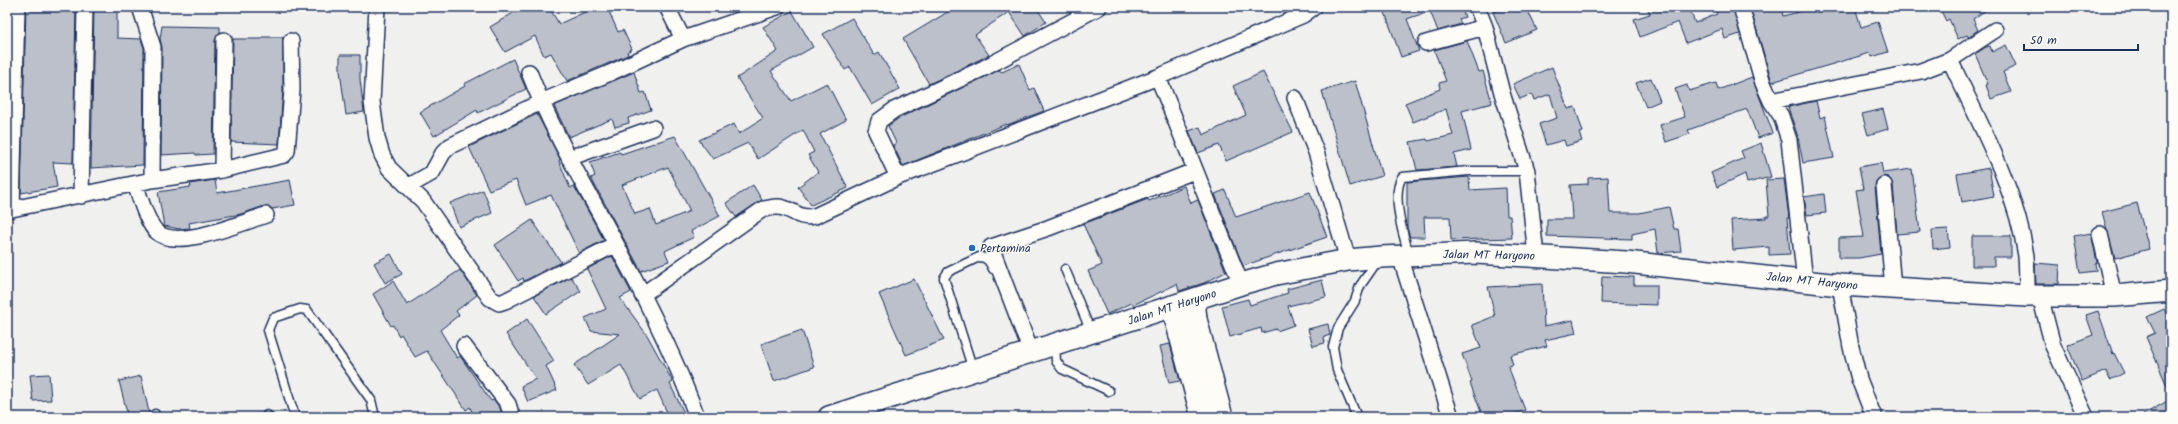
<svg xmlns="http://www.w3.org/2000/svg" width="2178" height="424" viewBox="0 0 2178 424" font-family="Kalam,sans-serif">
<style>
.building{fill:#bbc0ca;stroke:#1b2f5e;fill-rule:evenodd}
.lines{fill:none;stroke-linecap:round;stroke-linejoin:round}
.lane-casing{stroke:#1b2f5e;stroke-width:11}
.street-casing{stroke:#1b2f5e;stroke-width:18}
.secondary-casing{stroke:#1b2f5e;stroke-width:24}
.lane{stroke:#fdfcf7;stroke-width:8}
.street{stroke:#fdfcf7;stroke-width:15}
.secondary{stroke:#fdfcf7;stroke-width:21}
.poi-dot{fill:#1f6fb2;stroke:#fdfcf7;stroke-width:1.5}
.labels{text-anchor:middle;stroke-width:3;stroke-linejoin:round;paint-order:stroke}
.poi-label{font-size:12px;fill:#1b2f5e;stroke:#fdfcf7;text-anchor:start}
.street-label{font-size:12px;fill:#1b2f5e;stroke:#fdfcf7}
</style>
<rect width="100%" height="100%" fill="#f0f0ee"/>
<filter id="ink" filterUnits="userSpaceOnUse"><feTurbulence type="fractalNoise" baseFrequency=".025" numOctaves="2"/><feDisplacementMap in="SourceGraphic" scale="8" xChannelSelector="R" yChannelSelector="G"/><feConvolveMatrix kernelMatrix="1 2 1 2 8 2 1 2 1" color-interpolation-filters="sRGB"/></filter>
<g filter="url(#ink)">
<path class="building" d="M26 7H76L73 163 53 162 57 187 21 193Z
M94 7H117V38L141 39 144 48 143 165 91 168Z
M523 7H549L559 24 596 7H607L618 32 623 30 632 49 627 52 628 55 567 81 551 53 544 56 535 36 505 52 490 27Z
M956 7H1036L1046 22 1025 36 1009 12 975 35 989 55 929 84 903 39Z
M1383 7H1461L1465 17 1459 19 1461 24 1438 31 1430 11 1407 19 1419 51 1401 57Z
M1505 7H1526L1537 30 1506 43 1493 12Z
M1647 7H1689L1695 23 1717 14 1715 7H1734L1740 34 1725 39 1722 29 1686 43 1678 22 1640 37 1634 19 1650 14Z
M1750 7H1781L1783 16 1818 7H1855L1861 27 1878 22 1888 52 1872 57 1870 53 1772 82Z
M1939 7H1990L1973 19 1978 30 1968 37 1967 35 1958 39 1949 19 1946 21Z
M792 11 813 47 771 71 791 101 827 83 846 120 820 134 848 188 811 205 798 187 818 172 808 155 814 152 803 130 758 159 748 143 713 159 699 140 734 124 739 134 763 118 737 78 778 51 763 27Z
M852 18 874 55 879 52 900 89 872 105 850 67 845 70 823 34Z
M162 26 220 27V32L215 40 213 154 196 155 195 153 161 155 162 47 160 39Z
M262 37H283V90L279 144 231 142 233 39H262Z
M1467 41 1479 72 1483 71 1492 103 1462 111 1471 150 1454 154 1457 167 1417 170 1410 142 1427 139 1428 141 1453 135 1446 109 1413 122 1405 103 1440 89 1439 83 1446 81 1434 50Z
M2006 45 2016 66 2003 72 2011 92 1991 99 1986 85 1988 84 1975 54 1986 47 1990 46 1992 52Z
M340 55H360V79L364 112 346 115 340 71Z
M513 59 526 89 478 113 477 110 434 136 420 112 465 86 464 84Z
M1019 64 1030 90 1034 88 1044 111 1007 125 1006 124 903 166 893 145 896 143 888 126 899 118 999 70 1002 72Z
M1552 67 1568 109 1575 107 1583 132 1579 133 1582 141 1566 146 1564 140 1546 145 1539 124 1557 118 1550 94 1534 100 1532 94 1520 99 1513 84Z
M634 72 641 93 645 92 651 110 628 118 629 123 615 127 612 119 569 137 554 106Z
M1263 72 1293 132 1226 161 1219 145 1198 153 1189 131 1200 127 1203 135 1246 115 1233 86Z
M1752 77 1773 133 1758 138 1747 109 1688 130 1690 134 1666 142 1660 125 1685 117 1675 89 1687 85 1689 91 1716 83 1718 90Z
M1651 78 1660 101 1646 107 1636 83Z
M1355 81 1382 176 1350 186 1322 91Z
M1816 101 1820 118 1825 116 1834 158 1803 163 1798 137 1788 107Z
M1883 109 1888 129 1868 135 1862 114Z
M537 114 560 159 559 161 570 188 574 186 604 240 579 253 551 195 526 205 516 180 489 190 469 147Z
M675 136 720 216 691 231 694 237 665 251 669 261 641 271 591 178 595 176 590 162 620 152 621 154ZM668 167 690 211 656 225 650 209 635 214 622 185Z
M1761 143 1771 177 1747 183 1745 174 1717 187 1711 173 1744 158 1741 151Z
M1881 163 1883 173 1912 169 1920 232 1897 234 1893 184 1888 177 1883 176 1876 181 1875 186 1881 254 1859 258H1839V238L1864 237 1856 190 1863 189 1859 167Z
M1989 168 1994 196 1962 202 1957 174Z
M1469 177 1470 190 1506 188 1507 216H1510L1512 238 1451 240 1450 217H1424L1425 237H1410L1407 228V182Z
M1608 177 1610 213H1639L1669 207 1674 229H1678L1681 251 1658 253 1655 229 1632 234V239L1547 236V219H1572L1570 185 1588 184V178Z
M1784 179 1789 218H1787L1790 254 1769 255V247L1733 250 1731 220 1766 218V216H1769L1766 180Z
M215 180 217 193 290 180 295 205 272 209 264 206 241 214 189 223 190 228 179 229 164 226 158 192 191 187 190 184Z
M753 185 762 200 736 217 726 203Z
M1184 186 1191 203 1198 200 1226 272 1204 283 1179 291 1177 284 1133 305 1132 303 1107 314 1088 271 1102 265 1083 224 1148 199 1149 201Z
M483 190 492 213 459 227 450 203Z
M1225 190 1236 217 1310 192 1327 237 1243 266 1215 194Z
M1824 194 1826 213 1807 215 1804 197Z
M2137 203 2149 249 2115 258 2102 212Z
M532 220 561 262 524 281 523 278 518 281 495 245Z
M1948 229 1950 247 1933 249 1932 230Z
M2091 233 2097 262 2095 263 2096 271 2080 273 2074 236Z
M1972 236H2011V257H1994V266H1972Z
M391 254 402 274 385 283 374 263Z
M612 256 631 292 620 298 647 335 673 382 670 384 684 413 677 417H669L657 390 640 399 621 365 588 385 574 365 620 334 591 331 585 318 606 309 587 269Z
M2035 263 2060 265 2059 284H2036Z
M460 270 477 295 456 311 459 315 440 330 457 358 460 356 491 401 494 400 500 408 503 417H474L470 407 466 410 427 351 415 357 401 334 399 336 393 325 391 326 373 294 393 281 407 305Z
M1602 276 1634 277V285H1657V305L1601 303Z
M571 277 581 291 546 314 534 296Z
M914 279 944 340 906 355 879 294Z
M1322 280 1326 297 1288 306 1294 325 1277 331 1276 329 1262 333 1261 328 1230 337 1222 306 1248 299 1250 305 1288 293 1287 289Z
M1542 284 1544 326 1573 320 1576 333 1545 340 1547 346 1510 355 1513 365 1508 366 1525 410 1507 417H1483L1470 383 1472 382 1462 354 1481 348 1472 325 1495 316 1488 287Z
M2164 309 2171 323V395L2146 337 2155 333 2147 317Z
M2098 311 2113 354 2114 353 2124 373 2110 380 2106 371 2082 381 2067 345 2093 335 2086 315Z
M527 319 554 361 546 366 557 390 528 402 521 386 536 379 506 334Z
M1328 324 1330 335 1324 337 1325 343 1313 346 1308 329Z
M802 330 814 367 774 381 761 344Z
M1170 344 1180 381 1169 383 1160 346Z
M49 374 51 400 33 401 30 375Z
M141 376 150 417H128L119 381Z
M2171 399V417H2139Z"/>
<g class="lines">
<defs>
<path id="lane" d="M1409 254C1403 235 1391 195 1402 177L1469 171H1527
M1065 269 1091 332
M1055 345 1056 361 1062 369 1109 391
M973 370 944 278 948 272 979 257C987 257 990 262 993 269
M155 414 156 417
M267 415 268 417
M295 417 268 330 273 318 300 309 307 310 371 400 375 417
M1357 417 1337 370 1333 347 1338 328 1355 301 1360 286 1378 260"/>
<path id="street" d="M140 7 153 47 152 180
M377 7 372 102 377 138 382 155 389 168 423 201 490 298 499 303 505 301 616 244
M667 7 683 39
M1477 7 1485 27 1502 93 1527 171 1536 256
M1742 10 1763 83 1771 101 1781 116 1789 140 1805 281
M1426 43 1485 27
M1950 60C1979 123 2016 187 2026 256 2027 269 2027 283 2027 296
M529 72C552 131 585 186 615 242 646 299 675 356 697 417
M1158 77 1241 284
M1295 98 1316 152 1348 260
M1771 101 1921 71 1950 60 1995 30
M569 158 653 128
M222 170 224 40
M898 177 876 131 879 121 894 110 984 68 1099 7
M135 184C140 197 147 224 157 232 177 251 243 222 266 215
M1884 185 1893 288
M409 186 432 173 443 153 450 146 541 102 610 73 683 39 777 7
M81 196 85 7
M12 209 17 7
M7 210 152 180 222 170 284 155 287 151 292 90 291 41
M2100 234 2114 296
M1400 256 1451 417
M1840 285 1851 347 1859 379 1874 417
M642 295 763 209C767 209 772 207 776 207 792 206 795 220 815 216L898 177 1158 77 1303 15 1314 7
M2040 296 2053 346 2086 417
M464 346 508 404 512 417
M1031 352 991 247 1048 228 1194 171"/>
<path id="secondary" d="M1194 299 1196 319 1222 417
M1172 306 1202 417
M829 417 1241 284 1276 274 1348 260 1381 257 1476 253 1626 262 1840 285 2027 296H2114L2171 291"/>
</defs>
<use href="#lane" class="lane-casing"/>
<use href="#street" class="street-casing"/>
<use href="#secondary" class="secondary-casing"/>
<use href="#lane" class="lane"/>
<use href="#street" class="street"/>
<use href="#secondary" class="secondary"/>
</g>
</g>
<circle class="poi-dot" cx="972" cy="248" r="4"/>
<g class="labels">
<g class="poi-label">
<text x="980" y="252">Pertamina</text>
</g>
<g class="street-label">
<text transform="translate(1489 255) rotate(1)" y="4">Jalan MT Haryono</text>
<text transform="translate(1812 281) rotate(6)" y="4">Jalan MT Haryono</text>
<text transform="translate(1172 307) rotate(-18)" y="4">Jalan MT Haryono</text>
</g>
</g>
<rect width="2178" height="424" fill="none" stroke="#fdfcf7" stroke-width="24"/>
<rect x="12" y="12" width="2154" height="400" fill="none" stroke="#1b2f5e" stroke-width="1.5" filter="url(#ink)"/>
<path d="M2024 44v6h114v-6" fill="none" stroke="#1b2f5e" stroke-width="2"/>
<text x="2030" y="44" font-size="12" fill="#1b2f5e" stroke="#fdfcf7" stroke-width="3" paint-order="stroke">50 m</text>
</svg>
